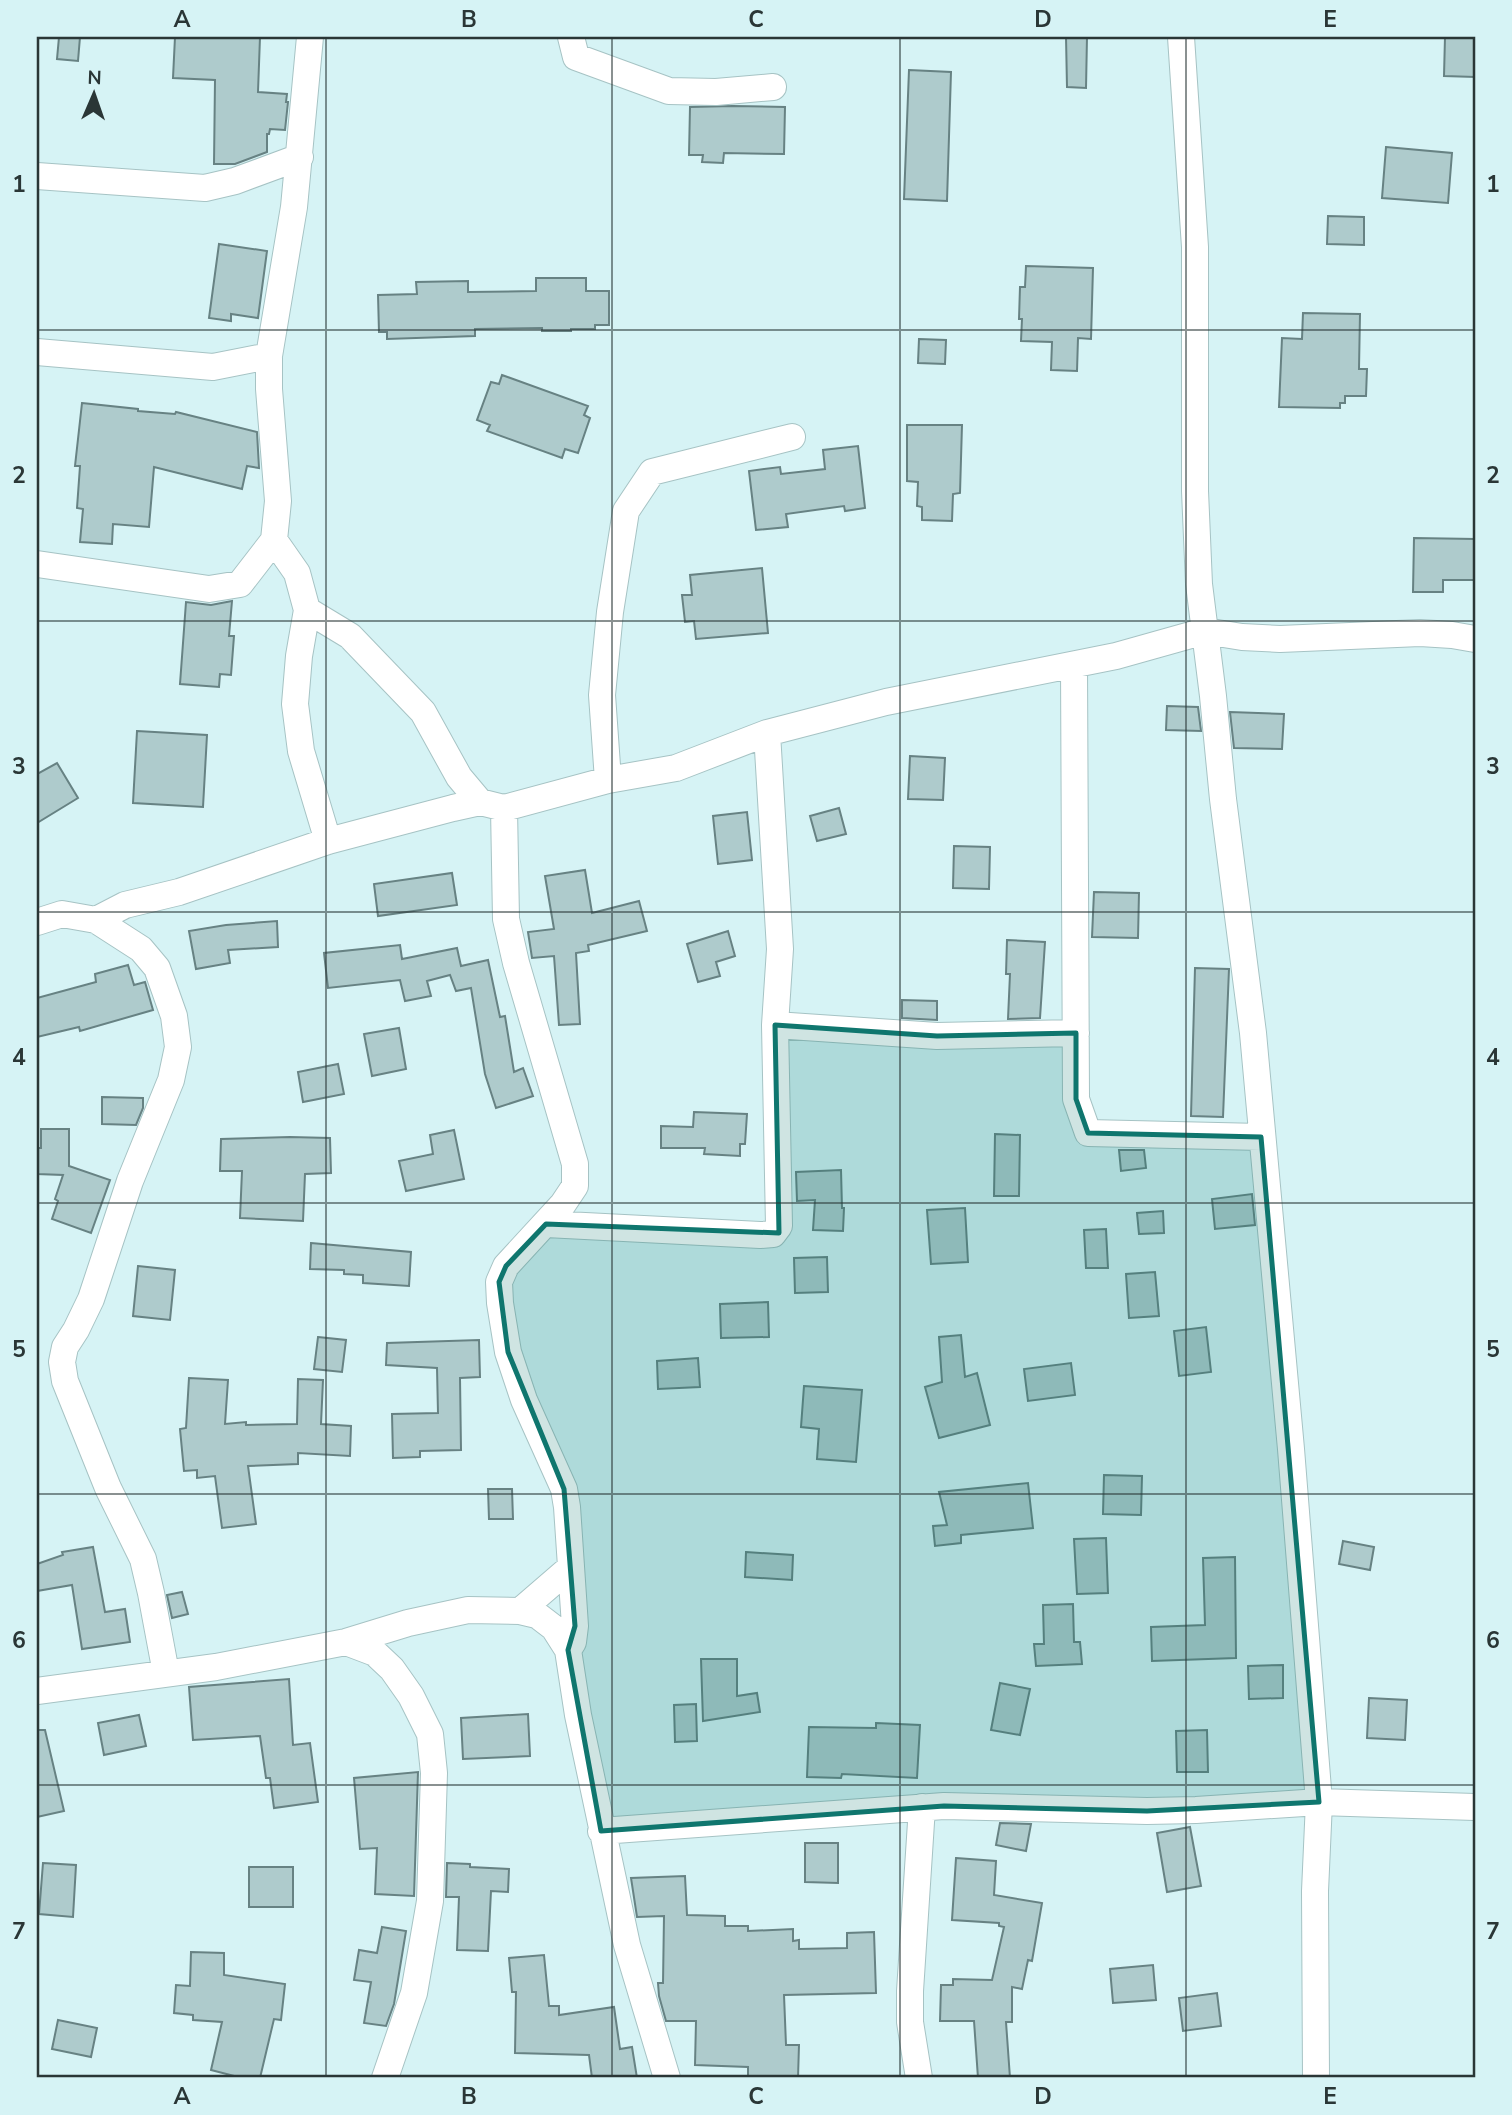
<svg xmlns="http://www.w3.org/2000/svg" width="1512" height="2115" viewBox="0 0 1512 2115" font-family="'Nunito Sans',sans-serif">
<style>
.building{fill:#aecbcc;stroke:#678283;stroke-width:2}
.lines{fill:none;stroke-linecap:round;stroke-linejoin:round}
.minor-casing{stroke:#a6c3c4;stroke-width:28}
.minor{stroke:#fff;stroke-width:26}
.marked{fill:#0f766e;fill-opacity:0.2;stroke:#0f766e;stroke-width:5;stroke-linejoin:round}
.grid{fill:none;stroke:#2a3636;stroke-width:2;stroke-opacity:0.55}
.neatline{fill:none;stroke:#2a3636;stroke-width:2.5}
.grid-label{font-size:23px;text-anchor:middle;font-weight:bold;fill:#2a3636}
</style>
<rect width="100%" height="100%" fill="#d6f3f5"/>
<path class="building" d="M59 37H80L78 61 57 59Z
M175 37H260L258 92 287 94 286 102H288L285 130 270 129 269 134H267V152L235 164H214L215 80 173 78Z
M1066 37H1087L1086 88 1067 87Z
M1445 37H1475V77L1444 76Z
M909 70 951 72 947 201 904 199Z
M733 106 785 107 784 154 724 153 723 163 702 162 703 155H689L690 107Z
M1386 147 1452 153 1448 203 1382 198Z
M1328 216 1364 217V245L1327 244Z
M219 244 267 251 258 318 231 314V321L209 318Z
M1026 266 1093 268 1091 339 1078 338 1077 371 1051 370 1052 342 1021 341 1022 319H1019L1020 287H1025Z
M536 278H586V291H609V325H595V329H571V331H542V328L475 329V336L387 339V332H379L378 295 417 294 416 282 468 281V292L536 291Z
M1303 313 1360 314 1359 369H1367L1366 396H1345V403H1340V408L1279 407 1282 338 1302 339Z
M919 339 946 340 945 364 918 363Z
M502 375 588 406 584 415 590 418 578 453 565 449 562 458 487 431 490 425 477 420 491 382 499 384Z
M82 403 138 409V411L175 414 176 412 257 432 259 468 247 466 242 489 154 467 149 527 113 524 112 544 80 542 83 509 77 508 80 466H75Z
M907 425H962L960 493 953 494 952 521 922 520V507L917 506 918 482 907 481Z
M858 446 865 508 845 511 844 506 786 514 788 527 756 530 749 471 780 467 781 474 825 469 823 450Z
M1414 538 1475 539V580H1443V592H1413Z
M762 568 768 633 696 639 694 621 685 622 682 595H692L690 575Z
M232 601 229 636H234L231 675 220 674 219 687 180 684 186 602 211 605Z
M1167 706 1198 707 1201 731 1166 730Z
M1230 712 1284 714 1282 749 1234 748Z
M137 731 207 735 203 807 133 803Z
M910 756 945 758 943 800 908 799Z
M57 763 78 798 37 823V774Z
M839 808 846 834 817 841 810 816Z
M747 812 752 860 718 864 713 816Z
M954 846 990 847 989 889 953 888Z
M585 870 592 913 639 901 647 931 588 945 589 951 576 953 580 1024 559 1025 554 956 532 958 528 932 554 929 545 876Z
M452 873 457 905 378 916 374 884Z
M1094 892 1139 893 1138 938 1092 937Z
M277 921 278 947 228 950 230 963 196 969 189 931 226 925Z
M728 931 735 956 716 962 720 976 698 982 687 944Z
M1007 940 1045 942 1040 1018 1008 1019 1010 974H1006Z
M400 945 402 959 457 948 461 966 488 960 500 1017 505 1016 514 1072 523 1068 533 1096 496 1108 485 1074 471 988 456 991 450 975 427 981 431 996 405 1001 400 980 328 988 324 953Z
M128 965 134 985 145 982 153 1010 80 1031 79 1027 37 1037V998L96 982 95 974Z
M1195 968 1229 969 1223 1117 1191 1116Z
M902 1000 937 1001V1020L902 1018Z
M399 1028 406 1069 372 1076 364 1034Z
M338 1064 344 1094 303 1102 298 1072Z
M102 1097 143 1098V1108L136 1125 102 1124Z
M694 1112 747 1114 745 1144H740V1156L704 1154 705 1148H661V1126L693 1127Z
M41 1129H69V1166L110 1180 91 1233 52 1219 58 1201 55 1199 63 1175 37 1174V1148H41Z
M454 1130 464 1179 406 1191 399 1161 433 1154 430 1135Z
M995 1134 1020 1135 1019 1196H994Z
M290 1137 330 1138 331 1173 305 1174 303 1221 240 1218 242 1171H220L221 1139Z
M1119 1150H1144L1146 1168 1121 1171Z
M841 1170 842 1208H844L843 1231 813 1230 815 1200 797 1201 796 1172Z
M1252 1194 1255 1225 1215 1229 1212 1199Z
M965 1208 968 1262 931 1264 927 1210Z
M1163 1211 1164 1233 1139 1234 1137 1213Z
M1106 1229 1108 1268H1086L1084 1230Z
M311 1243 411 1252 409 1286 363 1283V1275L344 1274V1270L310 1269Z
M827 1257 828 1292 795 1293 794 1258Z
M138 1266 175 1270 170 1320 133 1316Z
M1155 1272 1159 1316 1129 1318 1126 1274Z
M768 1302 769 1337 721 1338 720 1304Z
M1206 1327 1211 1372 1179 1376 1174 1331Z
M961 1335 965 1377 977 1373 990 1425 939 1438 925 1387 942 1382 939 1337Z
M318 1337 346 1340 342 1372 314 1369Z
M479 1340 480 1377 460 1378 461 1450 420 1451V1457L393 1458 392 1414 438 1413 437 1368 386 1365 387 1343Z
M698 1358 700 1387 658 1389 657 1361Z
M1071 1363 1075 1395 1028 1401 1024 1369Z
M189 1378 228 1380 225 1424 246 1422V1425L297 1424 298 1379 323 1380 321 1424 351 1426 350 1456 298 1453V1464L248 1466 256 1524 222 1528 215 1476 197 1478V1470L184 1471 180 1429 186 1428Z
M804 1386 862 1390 856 1462 817 1459 819 1429 801 1427Z
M1104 1475 1142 1476 1141 1515 1103 1514Z
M1028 1483 1033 1528 961 1535V1543L935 1546 933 1526 947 1525 939 1492Z
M488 1489H512L513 1519H489Z
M1106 1538 1108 1593 1077 1594 1074 1539Z
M1343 1541 1374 1547 1370 1570 1339 1564Z
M93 1547 105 1612 125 1609 130 1642 82 1649 72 1585 37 1591V1564L63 1555 62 1552Z
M746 1552 793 1555 792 1580 745 1577Z
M1235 1557 1236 1658 1152 1661 1151 1627 1205 1625 1203 1558Z
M182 1592 188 1614 172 1618 167 1595Z
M1073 1604 1074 1642H1080L1082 1664 1036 1666 1034 1644H1044L1043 1605Z
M701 1659H737V1696L757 1693 760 1712 703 1721Z
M1283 1665V1698L1249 1699 1248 1666Z
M289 1679 293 1745 310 1743 318 1802 274 1808 270 1778H266L260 1736 193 1740 189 1687Z
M1000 1683 1030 1689 1020 1735 991 1730Z
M1369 1698 1407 1700 1405 1740 1367 1738Z
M696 1704 697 1741 675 1742 674 1705Z
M528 1714 530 1756 463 1759 461 1718Z
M139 1715 146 1746 104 1755 98 1723Z
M876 1723 920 1725 917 1778 842 1774 841 1778 807 1777 809 1727 876 1728Z
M37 1730H45L64 1811 37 1817Z
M1207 1730 1208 1772H1177L1176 1731Z
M418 1772 414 1896 375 1894 377 1848 360 1849 354 1778Z
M1000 1823 1031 1824 1026 1851 996 1845Z
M1190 1827 1201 1886 1167 1892 1157 1833Z
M805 1843H838V1883L805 1882Z
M956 1858 996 1861 994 1895 1042 1903 1032 1961 1028 1960 1022 1989 1012 1987V2022H1006L1010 2078H978L974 2021H940L941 1985H953V1979L992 1980 1004 1927 999 1926V1923L952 1920Z
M43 1863 76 1865 73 1917 39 1914Z
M447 1863 470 1864V1867L509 1869 508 1892 491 1891 488 1951 457 1950 459 1897H446Z
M249 1867H293V1907H249Z
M685 1876 687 1915 725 1916V1926H748V1931L793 1929V1941L799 1940V1949L847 1948V1933L874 1932 876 1993 784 1995 786 2045H799L798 2078H758V2076H748V2067L695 2065 696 2021H666L659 1996 658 1983H663L664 1916 637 1917 631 1878Z
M382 1927 406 1931 394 2004 386 2026 364 2023 371 1982 354 1980 359 1950 377 1953Z
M191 1952 224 1953V1975L285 1984 281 2020 274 2019 260 2078H242L211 2070 222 2022 193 2020V2015L174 2013 176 1985 190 1986Z
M544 1955 549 2006H559V2015L614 2007 620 2049 632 2047 637 2078H592L589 2055 515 2053 516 1992H512L509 1958Z
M1153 1965 1156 2000 1113 2003 1110 1969Z
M1217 1993 1221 2026 1183 2031 1179 1998Z
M58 2020 97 2028 91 2057 52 2049Z"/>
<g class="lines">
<defs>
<path id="minor" d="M571 37 576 57 669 91 716 92 773 87
M1181 37 1195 247V491L1199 584 1213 696 1223 799 1253 1033 1291 1449 1319 1802 1315 1891 1316 2078
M37 176 205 188 235 181 300 157
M37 352 213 367 269 356
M274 540 297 573 307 610 299 656 295 704 301 751 328 841
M37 564 209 589 240 584 274 540 278 501 269 389V356L294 207 310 37
M307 610 350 636 423 712 459 777 480 802
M1074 665 1076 1099 1088 1133 1261 1137
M608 780 602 695 610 612 626 511 652 472 792 437
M504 808 506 919 516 963 575 1164V1186L563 1204 506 1266 499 1282 500 1303 508 1352 524 1400 564 1489 567 1507 575 1626 573 1642 568 1650
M96 920 141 949 157 968 174 1016 178 1047 171 1080 130 1181 91 1299 76 1330 65 1347 62 1362 65 1381 108 1488 143 1559 151 1593 166 1673
M37 922 62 914 96 920 125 905 179 892 328 841 453 808 480 802 504 808 608 780 676 768 767 733 886 702 1116 656 1205 631 1242 637 1280 639 1420 633 1452 635 1475 639
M775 1025 937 1036 1076 1033
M546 1224 760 1235 773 1234 779 1226 775 1025 780 949 767 733
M520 1611 571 1567
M346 1642 375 1653 392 1669 411 1696 430 1734 434 1773 430 1901 414 1993 385 2078
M37 1691 216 1667 346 1642 408 1623 468 1610 520 1611 537 1615 554 1628 568 1650 578 1715 627 1945 667 2078
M601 1831 944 1806 1147 1811 1196 1810 1319 1802 1475 1807
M919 2078 910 2022V1991L922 1807"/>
</defs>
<use href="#minor" class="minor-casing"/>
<use href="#minor" class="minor"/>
</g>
<path class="marked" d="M775 1025 937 1036 1076 1033V1099L1088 1133 1261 1137 1319 1802 1147 1811 944 1806 601 1831 568 1650 575 1626 564 1489 508 1352 499 1282 506 1266 546 1224 779 1233Z"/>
<path class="grid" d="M326 37V2078M612 37V2078M900 37V2078M1186 37V2078M37 330H1475M37 621H1475M37 912H1475M37 1203H1475M37 1494H1475M37 1785H1475"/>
<rect width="1512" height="2115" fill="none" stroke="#d6f3f5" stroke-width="77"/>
<g transform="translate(94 94) rotate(2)" stroke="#d6f3f5" stroke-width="5" paint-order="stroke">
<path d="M0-5L12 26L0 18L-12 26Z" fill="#2a3636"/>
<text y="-10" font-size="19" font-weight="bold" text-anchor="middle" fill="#2a3636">N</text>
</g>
<rect x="38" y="38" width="1436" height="2038" class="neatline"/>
<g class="grid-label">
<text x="182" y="27">A</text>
<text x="469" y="27">B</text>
<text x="756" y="27">C</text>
<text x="1043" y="27">D</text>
<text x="1330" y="27">E</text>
<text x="19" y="192">1</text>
<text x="1493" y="192">1</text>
<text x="19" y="483">2</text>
<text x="1493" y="483">2</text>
<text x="19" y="774">3</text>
<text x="1493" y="774">3</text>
<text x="19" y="1065">4</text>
<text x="1493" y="1065">4</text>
<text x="19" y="1357">5</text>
<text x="1493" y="1357">5</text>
<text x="19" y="1648">6</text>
<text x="1493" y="1648">6</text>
<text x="19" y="1939">7</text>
<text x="1493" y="1939">7</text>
<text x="182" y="2104">A</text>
<text x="469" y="2104">B</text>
<text x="756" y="2104">C</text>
<text x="1043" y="2104">D</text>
<text x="1330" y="2104">E</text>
</g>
</svg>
